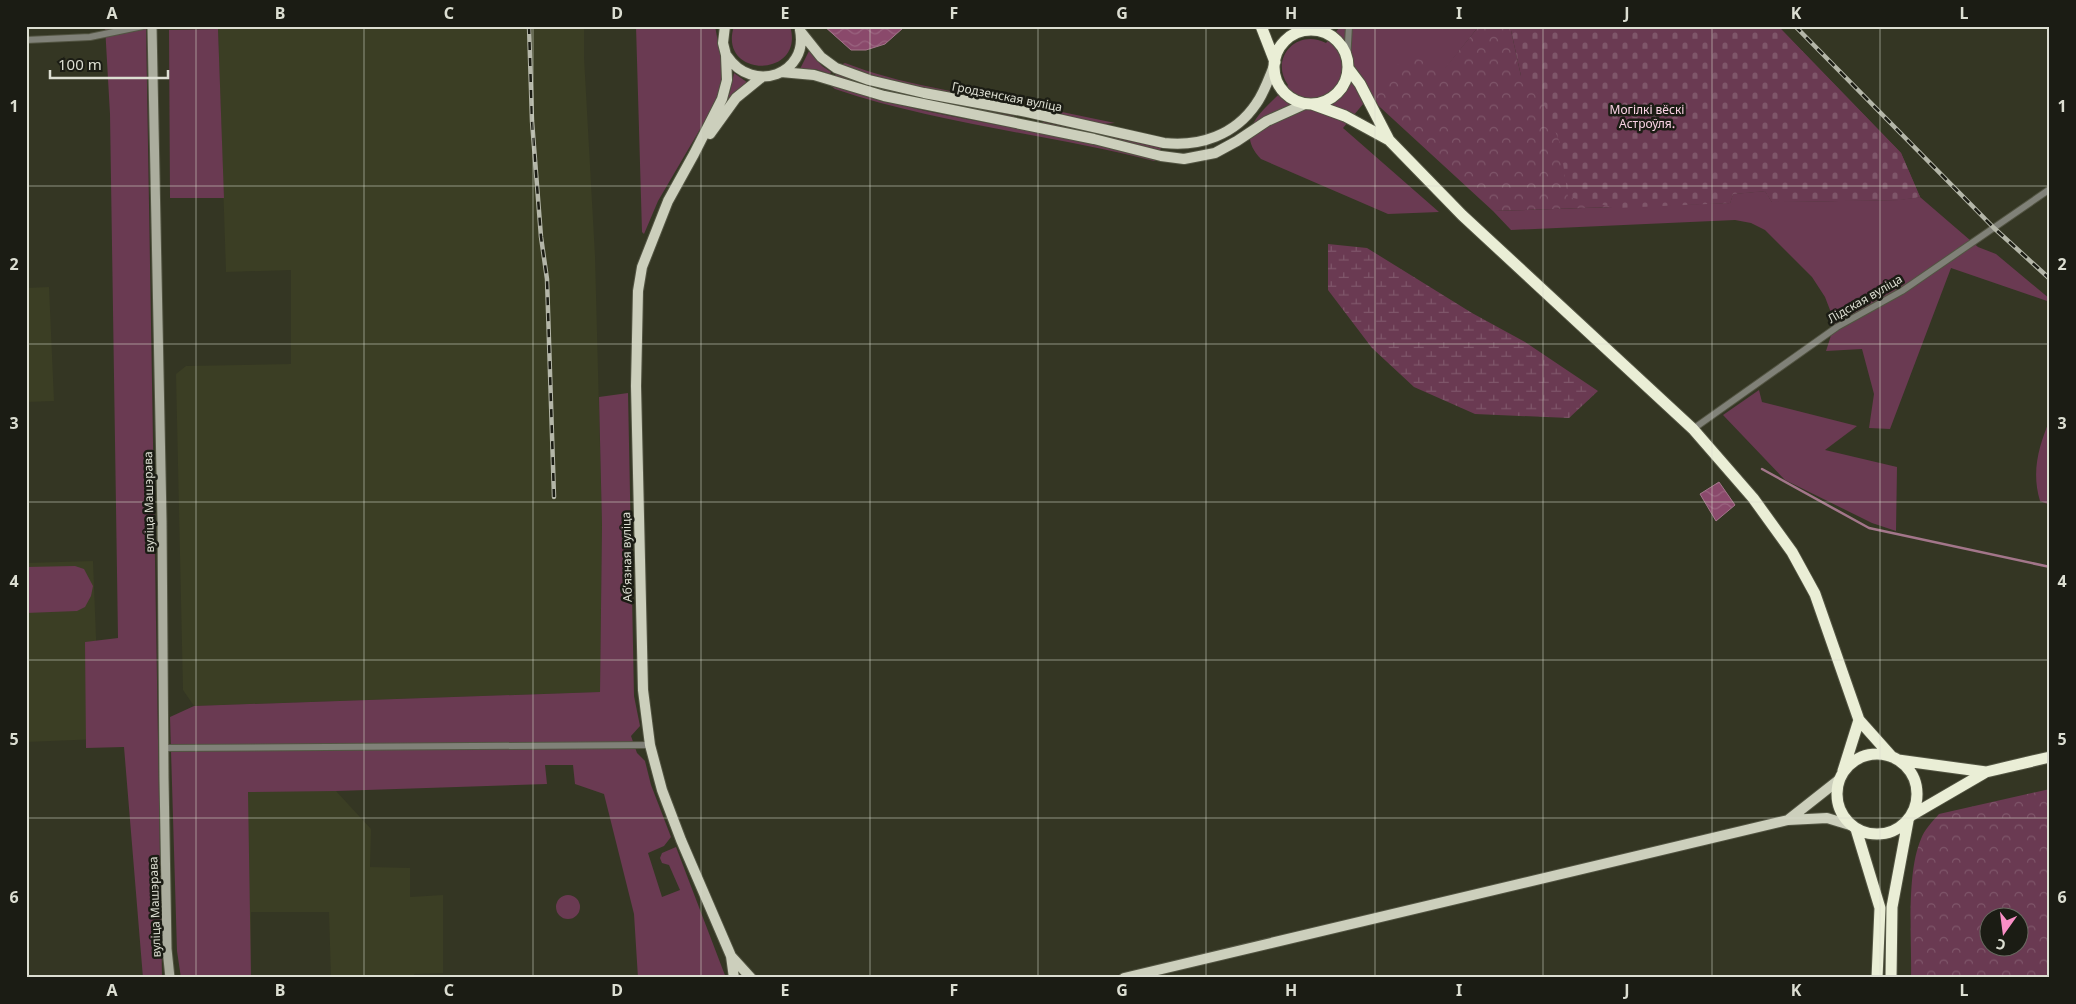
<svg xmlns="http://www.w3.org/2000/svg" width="2076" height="1004" viewBox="0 0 2076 1004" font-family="'Noto Sans',sans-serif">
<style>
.built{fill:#3b3e24}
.green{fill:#6a3a52}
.forest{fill:url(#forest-crowns);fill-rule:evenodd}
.wetland{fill:url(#wetland-marsh)}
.cemetery{fill:url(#cemetery-stones)}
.water{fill:url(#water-waves);stroke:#a3768a}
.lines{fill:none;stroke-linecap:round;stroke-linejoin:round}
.stream{stroke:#a3768a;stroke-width:2.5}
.street-casing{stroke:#525442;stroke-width:8}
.secondary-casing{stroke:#525442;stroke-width:11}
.primary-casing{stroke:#525442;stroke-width:12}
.highway-casing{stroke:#525442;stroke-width:13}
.street{stroke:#808178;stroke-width:6}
.secondary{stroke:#abad9e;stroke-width:9}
.primary{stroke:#cccfbc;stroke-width:10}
.highway{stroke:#eaeed6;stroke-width:11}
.rail-casing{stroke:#b4b6a8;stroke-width:4.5}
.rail{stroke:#1b1c14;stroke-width:2.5;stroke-dasharray:8;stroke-linecap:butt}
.grid{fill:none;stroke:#dcded2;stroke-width:1;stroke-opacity:0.55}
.labels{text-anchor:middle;stroke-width:5;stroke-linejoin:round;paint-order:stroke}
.street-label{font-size:12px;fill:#dcded2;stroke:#1b1c14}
.park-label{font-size:12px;fill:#fbd3e5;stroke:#1b1c14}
.neatline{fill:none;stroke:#dcded2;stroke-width:2}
.grid-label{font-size:16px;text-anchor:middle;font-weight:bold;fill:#dcded2}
</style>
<defs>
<pattern id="forest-crowns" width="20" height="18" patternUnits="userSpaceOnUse" patternTransform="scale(1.25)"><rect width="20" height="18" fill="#6a3a52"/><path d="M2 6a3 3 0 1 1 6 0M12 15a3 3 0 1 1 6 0" fill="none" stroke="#7f566a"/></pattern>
<pattern id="wetland-marsh" width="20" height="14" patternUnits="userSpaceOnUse" patternTransform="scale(1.25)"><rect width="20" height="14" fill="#6a3a52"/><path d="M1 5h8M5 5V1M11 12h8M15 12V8" fill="none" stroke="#7f566a"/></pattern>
<pattern id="cemetery-stones" width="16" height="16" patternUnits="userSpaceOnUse" patternTransform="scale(1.25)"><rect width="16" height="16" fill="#6a3a52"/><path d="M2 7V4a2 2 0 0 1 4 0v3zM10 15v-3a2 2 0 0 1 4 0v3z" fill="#7f566a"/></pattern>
<pattern id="water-waves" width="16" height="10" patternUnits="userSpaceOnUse" patternTransform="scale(1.25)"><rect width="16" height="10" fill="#8a496b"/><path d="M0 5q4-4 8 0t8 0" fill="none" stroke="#9a637f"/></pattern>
</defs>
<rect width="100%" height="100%" fill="#343623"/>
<path class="built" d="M169 26H584V57L595 256 602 525 600 692 194 706 183 690 176 374 186 366 291 364V270L226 272 218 29 169 30Z
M49 287 54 401 26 402V288Z
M93 561 100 739 26 742V563Z
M334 767 336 791 371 829 370 867 410 868V897L443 895V973L414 974V978H331L329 912H251V978L209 769Z"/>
<path class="green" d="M105 26H146L162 978H143L124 747 86 748 85 642 118 638 110 114Z
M636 26H715L723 69V80L719 93 713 107 658 201 644 234 642 232Z
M734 26H790C806 79 717 79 734 26Z
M1341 26H1479L1445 69 1369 97 1343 128 1439 212 1388 214 1261 159C1232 129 1266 109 1288 85 1269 58 1297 28 1326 43Z
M218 29 224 198H170L169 30Z
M809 51 822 66 831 72 830 74 815 69H800Z
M845 63C902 85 964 93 1023 104L1019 106C959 96 898 85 840 65Z
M734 73 748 83 723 108 730 92Z
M836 73C894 95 954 105 1014 116V119L879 91 835 76Z
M832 85C905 111 981 121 1056 136 1090 142 1123 151 1157 159L1154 161C1048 134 938 124 835 89L831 86Z
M1038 107 1115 123 1101 124 1040 110Z
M1043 122 1161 148 1159 152 1107 137 1042 124Z
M1765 191 1772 202 1898 200 1920 197 1978 247 1996 254 2050 299V302L1951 268 1890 429 1869 428 1874 394 1862 349 1826 351 1835 323 1825 297 1812 277 1765 230 1751 223 1735 220 1511 230 1493 211 1730 203 1733 194Z
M1759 390 1762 402 1857 426 1825 450 1897 467 1896 531 1872 523 1785 480 1723 415Z
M628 393 634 696 640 726 631 736 637 753 645 761 651 785 671 837 664 846 648 853 662 897 680 890 669 865 662 863 660 858 662 853 676 847 726 978H638L634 914 604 794 575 784 573 765H545L547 784 336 791 248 792 251 978H181L177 951 170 717 194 706 600 692 602 525 599 397Z
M2050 419V505L2040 501C2031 471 2039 446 2050 419Z
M75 566 84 569 93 586 91 596 85 607 77 611 26 613V567Z
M556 907a12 12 0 1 1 24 0a12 12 0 1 1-24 0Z"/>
<path class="forest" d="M1479 26H1510L1521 76 1778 26 1901 153 1920 197 1899 200 1772 202 1765 191 1733 194 1730 203 1493 211 1369 97 1406 55 1445 68Z
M2050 789V978H1911C1912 938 1906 874 1921 839 1924 830 1933 821 1939 814ZM1988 916H2018V946H1988Z"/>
<path class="wetland" d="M1328 244 1367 248 1472 313 1525 342 1598 391 1569 418 1475 414 1414 387 1372 348 1328 290Z"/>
<path class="cemetery" d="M1510 26H1778L1901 153 1920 197 1899 200 1772 202 1765 191 1733 194 1730 203 1617 208 1568 197 1560 143 1541 97 1521 76Z"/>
<path class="water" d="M824 26H909L903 28 885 44 866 50H851Z
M1719 482 1735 505 1716 521 1700 494Z"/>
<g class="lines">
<path class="stream" d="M1762 469 1869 528 2050 567"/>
<defs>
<path id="street" d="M1306 31 1313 26
M26 40 90 37 143 26
M1347 61 1349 26
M1693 429 1837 327 1902 291 2050 189
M164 748 650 745"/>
<path id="secondary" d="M152 26 162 521 164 778 167 949 170 978"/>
<path id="primary" d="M725 26 723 43 726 55 727 80 722 99 694 154 668 201 642 267 638 291 636 386 643 690 650 745 662 790 681 840 731 956 734 978
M801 32 821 57 836 68 869 80 924 93 1027 112 1164 143C1200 147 1235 135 1256 104 1264 93 1269 78 1274 66
M727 56C753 95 809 74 800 30
M781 72 814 75 884 96 1094 139 1161 156 1184 159 1215 153 1237 141 1267 121 1305 104
M710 134 736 98 762 77
M1788 820 1840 779
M731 956 751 978
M1124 978 1788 820 1827 818 1850 825"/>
<path id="highway" d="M1261 26 1275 62
M1274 67a37 37 0 1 1 74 0a37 37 0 1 1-74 0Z
M1348 68 1360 84 1389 140 1462 215 1693 429 1753 498 1792 552 1815 594 1859 720 1892 757
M1312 104 1345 116 1389 140
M1837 794a40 40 0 1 1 80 0a40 40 0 1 1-80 0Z
M1898 760 1986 772
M1843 771 1859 720
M1912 815 1986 772 2050 757
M1856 829 1880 908 1877 978
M1891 978 1892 907 1908 821"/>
</defs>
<use href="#street" class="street-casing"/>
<use href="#secondary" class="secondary-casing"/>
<use href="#primary" class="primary-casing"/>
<use href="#highway" class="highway-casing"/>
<use href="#street" class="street"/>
<use href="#secondary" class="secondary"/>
<use href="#primary" class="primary"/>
<use href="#highway" class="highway"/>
<defs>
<path id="rail" d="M529 26 532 121 541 237 547 279 554 497
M1795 26 1994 228 2050 279"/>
</defs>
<use href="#rail" class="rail-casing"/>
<use href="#rail" class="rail"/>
</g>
<path class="grid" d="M196 26V978M364 26V978M533 26V978M701 26V978M870 26V978M1038 26V978M1206 26V978M1375 26V978M1543 26V978M1712 26V978M1880 26V978M26 186H2050M26 344H2050M26 502H2050M26 660H2050M26 818H2050"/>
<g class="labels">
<g class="street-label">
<text transform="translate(1007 97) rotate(11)" y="4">Гродзенская вуліца</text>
<text transform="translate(1865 299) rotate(-30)" y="4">Лідская вуліца</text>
<text transform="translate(149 502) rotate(-91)" y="4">вуліца Машэрава</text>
<text transform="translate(627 557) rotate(-91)" y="4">Абʼязная вуліца</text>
<text transform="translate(155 907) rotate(-92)" y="4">вуліца Машэрава</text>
</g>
<g class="park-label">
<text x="1647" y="114">Могілкі вёскі<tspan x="1647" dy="14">Астроўля.</tspan></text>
</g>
</g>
<rect width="2076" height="1004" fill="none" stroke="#1b1c14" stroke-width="55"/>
<g transform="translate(2004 932) rotate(194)"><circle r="24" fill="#1b1c14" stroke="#686a60"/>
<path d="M0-4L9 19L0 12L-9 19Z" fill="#fa8fc6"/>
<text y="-8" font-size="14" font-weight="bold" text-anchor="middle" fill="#dcded2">С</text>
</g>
<path d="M50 70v8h118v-8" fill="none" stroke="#dcded2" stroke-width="2.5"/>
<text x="58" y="70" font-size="15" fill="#dcded2" stroke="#1b1c14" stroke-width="4" paint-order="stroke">100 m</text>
<rect x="28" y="28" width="2020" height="948" class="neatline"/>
<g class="grid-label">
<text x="112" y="19">A</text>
<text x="280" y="19">B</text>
<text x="449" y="19">C</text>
<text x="617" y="19">D</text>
<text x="785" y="19">E</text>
<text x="954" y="19">F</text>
<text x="1122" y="19">G</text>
<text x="1291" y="19">H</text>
<text x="1459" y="19">I</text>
<text x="1627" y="19">J</text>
<text x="1796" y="19">K</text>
<text x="1964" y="19">L</text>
<text x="14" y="112">1</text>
<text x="2062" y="112">1</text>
<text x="14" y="270">2</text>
<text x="2062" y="270">2</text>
<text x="14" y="429">3</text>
<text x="2062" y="429">3</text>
<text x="14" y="587">4</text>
<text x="2062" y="587">4</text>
<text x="14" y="745">5</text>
<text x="2062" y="745">5</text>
<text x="14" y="903">6</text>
<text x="2062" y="903">6</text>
<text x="112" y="996">A</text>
<text x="280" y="996">B</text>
<text x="449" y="996">C</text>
<text x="617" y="996">D</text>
<text x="785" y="996">E</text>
<text x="954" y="996">F</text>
<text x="1122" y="996">G</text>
<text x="1291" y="996">H</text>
<text x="1459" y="996">I</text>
<text x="1627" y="996">J</text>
<text x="1796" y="996">K</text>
<text x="1964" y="996">L</text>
</g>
</svg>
